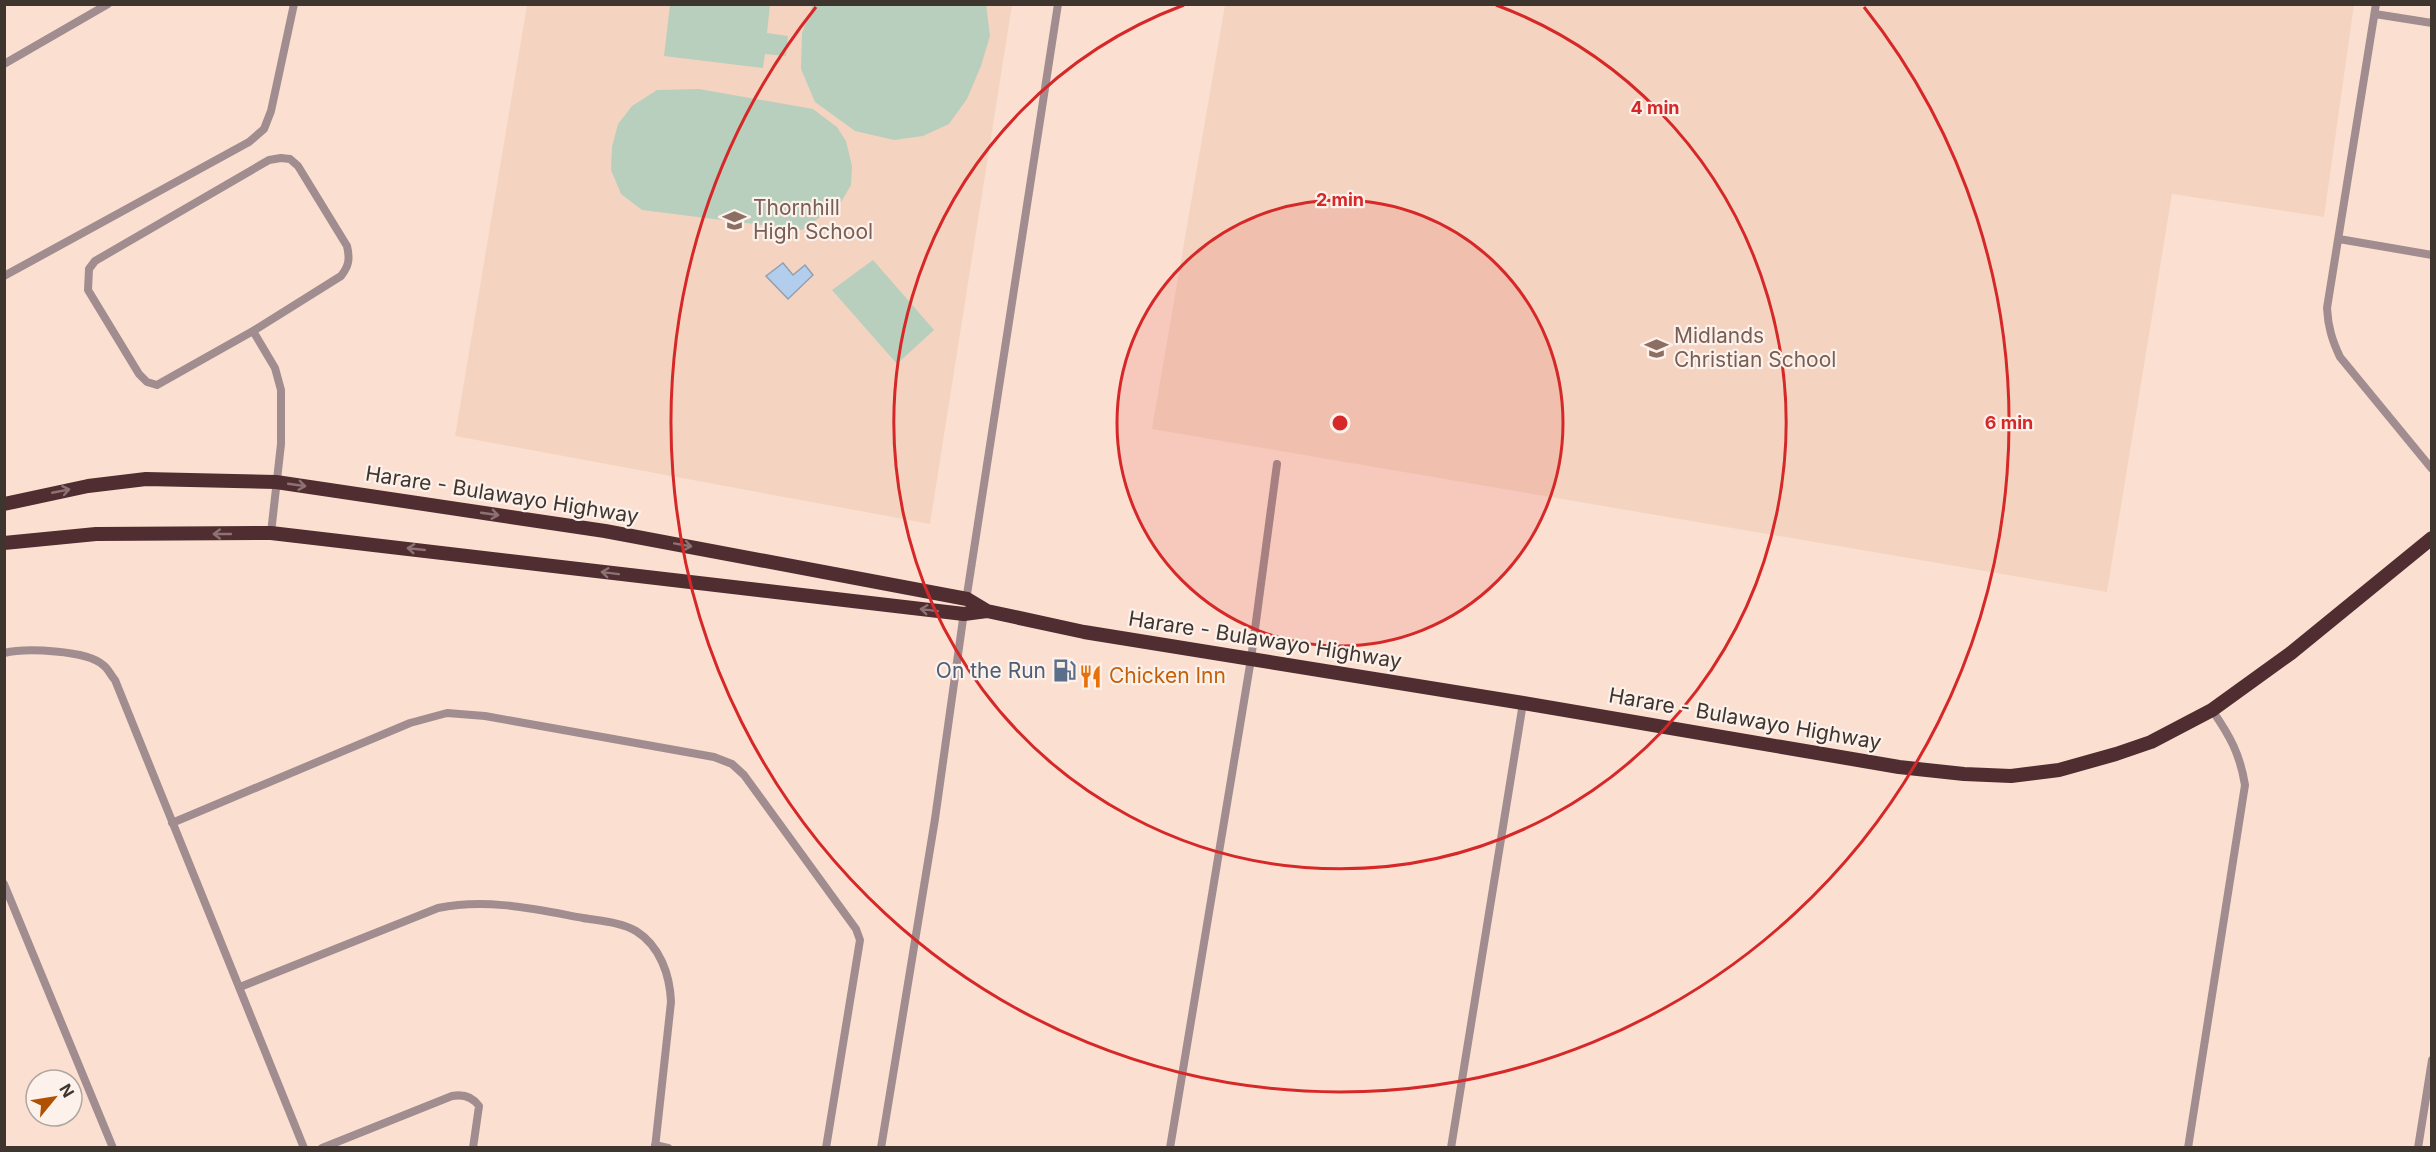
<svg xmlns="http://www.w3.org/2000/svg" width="2436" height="1152" viewBox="0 0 2436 1152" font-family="Inter,sans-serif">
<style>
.built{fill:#f4d4c0}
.green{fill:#b7cfbc}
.water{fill:#b3ceec;stroke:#90a0b3;stroke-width:1.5}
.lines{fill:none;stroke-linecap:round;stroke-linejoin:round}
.street{stroke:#a18d8f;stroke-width:8}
.highway{stroke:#502d31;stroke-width:14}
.oneway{stroke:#8c7272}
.ring{fill:none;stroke:#d62828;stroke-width:3}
.labels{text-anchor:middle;stroke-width:4.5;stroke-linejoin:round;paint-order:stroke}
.education-label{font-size:21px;fill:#785e54;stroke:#fcf1eb;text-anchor:start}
.street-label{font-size:21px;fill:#3f352f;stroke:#fcf1eb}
.service-label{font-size:21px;fill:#4e5e75;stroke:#fcf1eb;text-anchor:end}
.food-label{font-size:21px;fill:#c56008;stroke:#fcf1eb;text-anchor:start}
.centre{fill:#d62828;stroke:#fcf1eb;stroke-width:3}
.ring-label{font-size:18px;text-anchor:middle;font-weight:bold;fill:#d62828;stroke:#fcf1eb;stroke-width:4.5;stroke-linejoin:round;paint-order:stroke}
</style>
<rect width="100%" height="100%" fill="#fbe0d1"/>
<path class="built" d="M527 5H1012L930 524 455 436Z
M1225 5V4L2354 5 2324 217 2172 194 2107 592 1152 429Z"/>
<path class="green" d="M986 4 990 36 981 66 967 99 949 124 923 136 894 140 855 131 815 102 801 69 802 33 813 5Z
M670 5H770L767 33 788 36 786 56 765 54 763 68 664 56Z
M699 89 813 109 837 127 846 141 852 166 851 185 841 202 802 230 642 210 621 194 611 170 612 147 618 124 632 106 657 90Z
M873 260 934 330 897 364 832 290Z"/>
<path class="water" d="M783 263 793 275 805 265 813 275 788 299 766 276Z"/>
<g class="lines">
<path class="street" d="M2376 4 2327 308C2328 327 2332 340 2340 357L2432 469
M2375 14 2432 23
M4 64 108 4
M281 158 290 159 298 166 347 246C350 259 349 266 341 276L253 331 157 385 147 382 139 374 88 290 89 269 95 261 269 160Z
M2339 239 2432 255
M4 276 249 142 264 129 271 111 294 4
M253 331 275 368 281 390V444L271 533
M966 601 1058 4
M4 653C25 648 87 650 103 665 108 668 111 676 115 680L304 1148
M172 823 410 723 447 713 485 716 714 757 732 764 744 775 856 929 860 940 826 1148
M4 884 113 1148
M240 987 438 908C488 898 534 909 583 918 600 921 621 922 636 931 660 946 670 975 671 1002L655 1148
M655 1145 668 1148
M322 1148 452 1096C463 1094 472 1096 479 1106L473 1148
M881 1148 935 819 964 612
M1170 1148 1251 659 1277 464
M1451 1148 1523 703
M2188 1148 2245 785C2240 754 2230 736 2212 710
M2418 1148 2432 1060"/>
<path class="highway" d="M4 504 88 486 146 479 276 482 605 531 967 599 987 611
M4 543 96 534 271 533 964 614 987 611 1084 632 1523 703 1899 767 1964 774 2011 776 2059 770 2116 754 2151 742 2212 710 2291 653 2432 538"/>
</g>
<defs><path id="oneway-shaft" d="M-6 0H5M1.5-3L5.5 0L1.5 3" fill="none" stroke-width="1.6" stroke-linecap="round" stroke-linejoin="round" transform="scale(1.5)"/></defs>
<g class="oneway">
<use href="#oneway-shaft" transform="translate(297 485) rotate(8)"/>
<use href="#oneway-shaft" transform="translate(61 491) rotate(-11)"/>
<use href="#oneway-shaft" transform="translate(490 514) rotate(8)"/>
<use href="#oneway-shaft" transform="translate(222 534) rotate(180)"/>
<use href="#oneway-shaft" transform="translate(683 545) rotate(10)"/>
<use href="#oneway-shaft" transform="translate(416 549) rotate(-174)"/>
<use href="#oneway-shaft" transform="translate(610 573) rotate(-173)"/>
<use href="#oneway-shaft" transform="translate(929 610) rotate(-173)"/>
</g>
<circle cx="1340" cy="423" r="223" fill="#d62828" fill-opacity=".12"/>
<g class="ring">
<circle cx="1340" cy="423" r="223"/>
<path d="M1496 5A446 446 0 1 1 1184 5"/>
<path d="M1864 7A669 669 0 1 1 816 7"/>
</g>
<defs>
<symbol id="school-bare" viewBox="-9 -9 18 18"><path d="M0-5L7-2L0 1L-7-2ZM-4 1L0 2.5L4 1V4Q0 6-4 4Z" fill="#8d6e63" stroke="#fcf1eb" stroke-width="2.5" paint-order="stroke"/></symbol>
<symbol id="fuel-bare" viewBox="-9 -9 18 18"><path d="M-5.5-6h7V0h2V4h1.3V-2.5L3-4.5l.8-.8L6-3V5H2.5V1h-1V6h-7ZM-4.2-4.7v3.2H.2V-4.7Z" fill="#5c6f8a" stroke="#fcf1eb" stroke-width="2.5" paint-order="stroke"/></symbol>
<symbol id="restaurant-bare" viewBox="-9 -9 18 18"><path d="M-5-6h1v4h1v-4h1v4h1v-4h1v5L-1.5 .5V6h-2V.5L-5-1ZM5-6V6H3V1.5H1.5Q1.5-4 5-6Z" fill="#e8710a" stroke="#fcf1eb" stroke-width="2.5" paint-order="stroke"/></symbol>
</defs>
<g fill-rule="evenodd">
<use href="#school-bare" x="718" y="204" width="33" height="33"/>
<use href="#school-bare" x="1640" y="332" width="33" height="33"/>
<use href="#fuel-bare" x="1048" y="654" width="33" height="33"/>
<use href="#restaurant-bare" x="1074" y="660" width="33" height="33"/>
</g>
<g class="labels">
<g class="education-label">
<text x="753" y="215">Thornhill<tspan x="753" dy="24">High School</tspan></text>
<text x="1674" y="343">Midlands<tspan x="1674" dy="24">Christian School</tspan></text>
</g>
<g class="street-label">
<text transform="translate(502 495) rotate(9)" y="7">Harare - Bulawayo Highway</text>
<text transform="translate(1265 640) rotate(9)" y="7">Harare - Bulawayo Highway</text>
<text transform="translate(1745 719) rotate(10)" y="7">Harare - Bulawayo Highway</text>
</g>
<g class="service-label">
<text x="1046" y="678">On the Run</text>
</g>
<g class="food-label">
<text x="1109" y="683">Chicken Inn</text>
</g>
</g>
<circle cx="1340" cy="423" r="9" class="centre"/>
<g class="ring-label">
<text x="1655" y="114">4 min</text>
<text x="1340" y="206">2 min</text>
<text x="2009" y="429">6 min</text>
</g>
<rect width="2436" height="1152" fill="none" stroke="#3f352f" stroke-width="12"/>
<g transform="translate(54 1098) rotate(60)"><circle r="28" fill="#fcf1eb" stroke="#b0a6a0" stroke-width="1.5"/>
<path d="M0-4.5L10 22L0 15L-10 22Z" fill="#af5100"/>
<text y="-9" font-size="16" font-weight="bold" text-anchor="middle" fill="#3f352f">N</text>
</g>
</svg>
